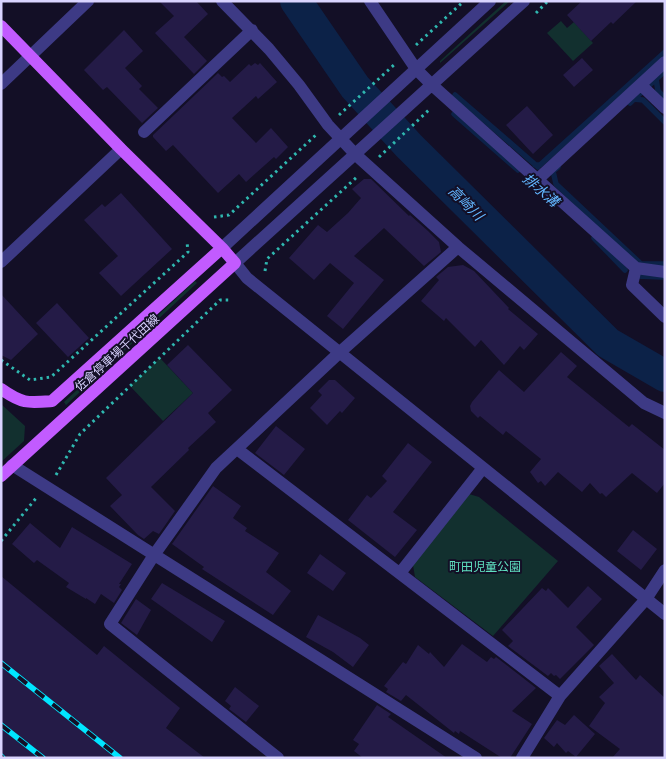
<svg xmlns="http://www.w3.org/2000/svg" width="666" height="759" viewBox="0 0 666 759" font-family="Arial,'Noto Sans JP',sans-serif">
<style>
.green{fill:#12302f}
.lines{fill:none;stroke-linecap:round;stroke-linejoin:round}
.stream{stroke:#0c2248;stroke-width:5.5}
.river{stroke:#0c2248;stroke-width:32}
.building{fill:#241b47}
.path{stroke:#2fb8b0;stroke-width:3;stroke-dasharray:2.5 4;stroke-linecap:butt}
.minor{stroke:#3d3a85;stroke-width:12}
.major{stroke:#c25bff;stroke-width:12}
.rail-casing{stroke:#00e5ff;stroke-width:5.5}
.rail{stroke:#130f26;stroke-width:4;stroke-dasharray:11;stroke-linecap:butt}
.labels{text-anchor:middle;stroke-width:4;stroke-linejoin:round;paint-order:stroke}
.street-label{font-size:12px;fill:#d9d4ff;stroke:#130f26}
.park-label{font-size:12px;fill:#5fe0c0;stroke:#130f26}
.water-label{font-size:14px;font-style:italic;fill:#62b6ff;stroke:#130f26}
</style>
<rect width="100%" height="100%" fill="#130f26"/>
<path class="green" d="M506 1H510L440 63V61Z
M561 21 567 28 574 22 593 43 573 61 547 33Z
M195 281 197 283 66 405 64 402Z
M160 358 193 393 163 421 130 386Z
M1 404 25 426 24 441 1 462Z
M469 494 479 497 558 561 493 636 415 577 413 565Z"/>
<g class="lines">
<path class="stream" d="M656 79 658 91 665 98
M455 95 538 167
M634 99 665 71
M630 103 634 99 643 100 665 122
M454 114 518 170
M535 165H540L665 52
M558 167 553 171 556 184 641 264H665
M594 238 625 270
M636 276 662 277"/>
<path class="river" d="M296 1 355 87 409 146 608 343 665 376"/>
</g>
<path class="building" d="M159 1H196L208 14 184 37 207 61 194 74 155 33 174 16Z
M582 1H637L613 24 611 22 591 41 567 15Z
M124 30 143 51 125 68 142 86 139 89 158 108 142 123 107 87 103 90 84 70Z
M582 58 593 70 574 87 563 75Z
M255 63 258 65 260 63 277 82 258 99 256 96 232 118 256 143 271 128 288 147 276 159 274 157 246 182 239 174 218 193 173 145 166 151 153 137V135L218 73 222 77 224 76 230 82 249 64 251 66Z
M527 106 553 135 533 154 506 125Z
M364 179H371L409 216 410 215 428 231 439 242 441 252 424 266 384 228 354 256 384 280 343 329 327 316 354 283 330 263 314 280 289 258 318 225 327 232 348 213 361 198 352 189Z
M121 193 172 249 121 296 99 273 118 256 84 220 102 204 105 207Z
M463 265 474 271 509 308 508 309 538 334 524 350 520 346 504 365 481 340 475 347 446 318 444 321 421 301 439 280 436 277 448 267Z
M1 294 38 334 11 360 1 355Z
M57 303 89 338 68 357 36 323Z
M188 345 232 390 208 413 216 422 188 448 189 450 151 487 175 511 159 534 153 531 144 539 138 535 110 506 122 495 106 478 193 393 167 365Z
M561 352 577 366 567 377 629 427 632 424 665 450V483L657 493 632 473 606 497 602 493 600 494 590 483 582 492 558 472 545 486 541 481 538 483 530 472 541 459 506 431 503 435 480 416 478 418 471 411 470 406 472 402 499 370 524 392Z
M329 380H335L355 398 342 413 340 411 327 425 310 408 322 395 318 391Z
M276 426 305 449 284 475 255 453Z
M408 443 432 462 393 512 417 530 395 557 348 520 367 495 371 498 387 481 382 476Z
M213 486 241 506 233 518 247 528 245 531 279 553 266 572 291 591 273 615 202 569 204 567 172 544Z
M30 523 60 548 72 527 132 564 119 584H121L119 587 122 590 114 603 101 594 95 604 86 598V599L66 587 69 583 37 560 34 563 12 544Z
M633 530 657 549 641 570 617 551Z
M320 554 346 573 333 591 307 573Z
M1 576 97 655 104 646 180 708 166 728 205 758H8L1 753Z
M162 583 225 621 212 642 151 599Z
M588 586 602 599 576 627 594 645 560 679 556 675 554 676 551 673 548 676 508 646 513 641 502 630 542 588 546 591 548 588 568 608Z
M136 599 151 610 137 635 121 623Z
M318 615 360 638 369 645 353 667 333 652 306 637Z
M462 644 487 662 491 657 494 659 496 657 536 688 512 711 532 724 510 758H502L460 731 459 734 455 731 454 733 406 695 401 701 386 692 388 689 384 686 403 662 406 664 418 645 429 654 430 652 444 667Z
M612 654 636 680 640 675 665 698V758H612L620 749 589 726 605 703 599 697 614 683 599 666Z
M235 687 259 706 246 722 229 709 231 706 225 701Z
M377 705 391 714 388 717 447 758H363L354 751 359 744 353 740Z
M574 715 595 734 576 757 568 751 566 753 557 743 554 747 544 738 557 720 565 725Z"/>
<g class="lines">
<path class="path" d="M536 13 548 1
M416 45 464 1
M339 115 395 64
M379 157 431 108
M214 217 229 215 317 134
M265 271 267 259 358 176
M1 360 30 380 51 377 188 252 187 242
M56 475 80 434 220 300H232
M1 541 37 497"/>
<path class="minor" d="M222 1 269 49 299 85 328 125 356 155 458 247 644 403 665 413
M370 1 416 69 432 85 636 268 665 272
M524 1 235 263 247 278 665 614
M1 84 88 1
M641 85 665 108
M144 132 252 30
M538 179 665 62
M222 248 490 1
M1 262 121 149
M636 268 632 285 665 317
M237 449 560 696
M12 465 476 758
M400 573 483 468
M278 758 110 624 154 555 216 468 339 353 458 247
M522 758 560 696 646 599 665 570"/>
<path class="major" d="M1 26 121 149 222 248 235 263 1 476
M1 389C22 404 28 403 52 401L222 248"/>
<defs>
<path id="rail" d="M1 663 120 758
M1 725 43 758
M1 756 3 758"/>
</defs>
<use href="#rail" class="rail-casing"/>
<use href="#rail" class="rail"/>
</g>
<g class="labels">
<g class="street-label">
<text transform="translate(117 353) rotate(-42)" y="4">佐倉停車場千代田線</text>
</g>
<g class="park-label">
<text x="485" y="571">町田児童公園</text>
</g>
<g class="water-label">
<text transform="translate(541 190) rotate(41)" y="5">排水溝</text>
<text transform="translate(466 203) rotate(45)" y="5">高崎川</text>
</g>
</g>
<rect width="666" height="759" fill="none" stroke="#d9d4ff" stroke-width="5"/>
</svg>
